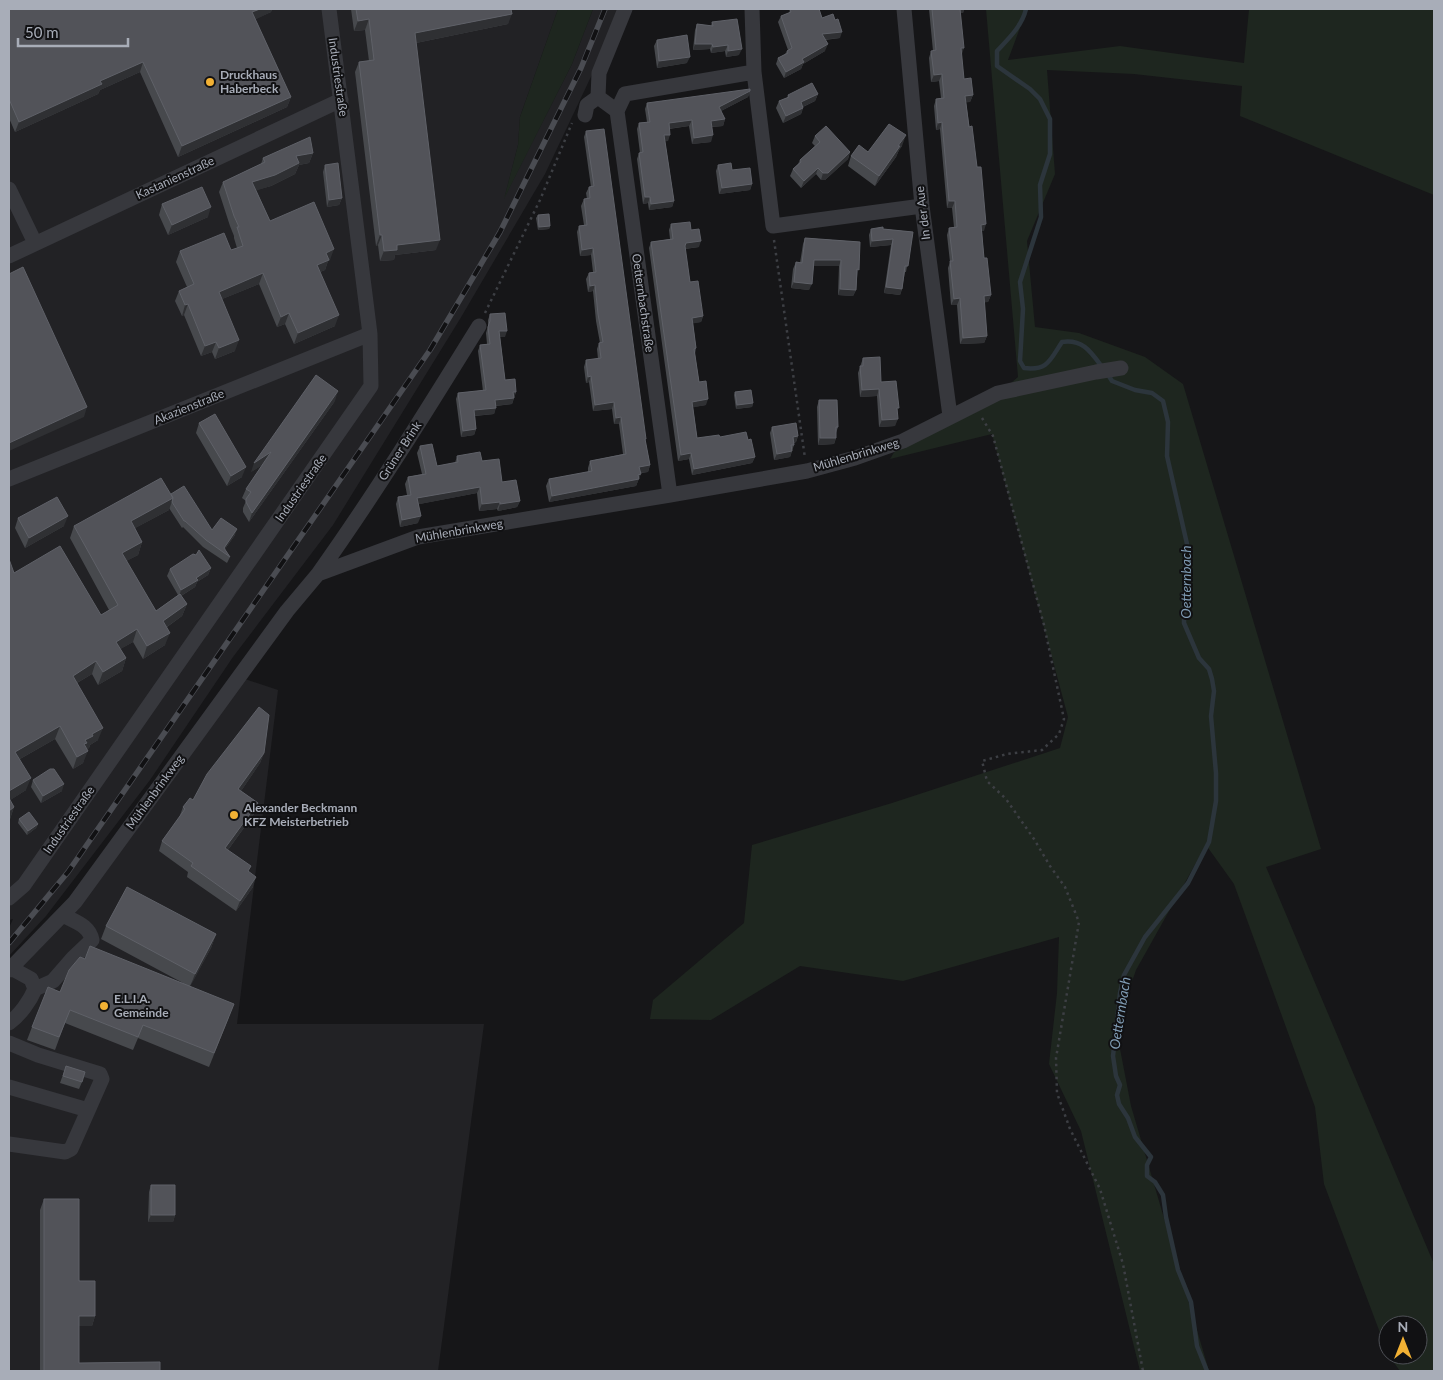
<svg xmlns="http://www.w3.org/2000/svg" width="1443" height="1380" viewBox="0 0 1443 1380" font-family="Lato,sans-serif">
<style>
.built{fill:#222225}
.green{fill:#1e261f}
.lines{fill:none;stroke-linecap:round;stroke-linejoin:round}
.stream{stroke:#2c353c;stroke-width:4.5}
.path{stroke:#3d3f44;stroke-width:2.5;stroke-dasharray:2.5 4;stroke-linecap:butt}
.minor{stroke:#37383d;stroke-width:15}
.rail-casing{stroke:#4a4c52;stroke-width:5.5}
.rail{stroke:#111113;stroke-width:4;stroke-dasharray:11;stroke-linecap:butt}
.wall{fill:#47494d}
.shaded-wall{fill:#2f3033}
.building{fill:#525359;stroke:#5f6168}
.poi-dot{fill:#f2b134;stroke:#111113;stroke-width:2}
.labels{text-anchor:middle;stroke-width:4;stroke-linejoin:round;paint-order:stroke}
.poi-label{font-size:12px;font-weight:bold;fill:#a8adb8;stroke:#111113;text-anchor:start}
.street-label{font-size:12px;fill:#a8adb8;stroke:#111113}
.water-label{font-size:14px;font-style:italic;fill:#7f9bb3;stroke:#111113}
</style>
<rect width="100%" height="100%" fill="#161618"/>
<path class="built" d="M9 9H558L520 117 518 145 505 196 572 64 593 9H619L605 47 545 174 460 319 333 525 233 657 150 780 46 916 9 956V928L13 919 9 920Z
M242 678 278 690 237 1024H484L438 1371H9V969L53 923Z"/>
<path class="green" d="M558 9H593L572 64 504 199 518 145 520 117Z
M986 9H1027L1008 60 1120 46 1244 63 1249 9H1434V195L1240 116 1242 86 1134 74 1047 70 1055 174 1027 241 1035 327 1079 333 1145 357 1183 384 1321 849 1266 867 1434 1264V1371H1400L1389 1356 1418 1355V1325H1388V1354L1324 1184 1315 1107 1234 884 1206 845 1136 970 1116 1028 1131 1106 1209 1371H1140L1081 1131 1049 1064 1057 993 1059 937 903 981 800 966 711 1020 650 1019 653 1000 744 923 752 845 892 803 1060 748 1068 717 992 434 890 459 898 446 978 411 1018 377Z"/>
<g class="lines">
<path class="stream" d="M1026 9C1022 26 1009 38 997 51V66L1030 89 1040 99 1050 119V154L1040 185 1041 217 1020 282 1023 309 1020 361 1024 368C1048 371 1050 360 1062 342 1083 339 1091 352 1102 367
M1107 373 1112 381 1135 390 1152 393 1163 401 1168 422 1167 456 1187 544 1189 571 1184 592V623L1199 658 1209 669 1212 679 1214 691 1211 716 1216 773V801L1209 842 1188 883 1145 937 1124 975 1120 993 1113 1056 1116 1076 1120 1085 1117 1095 1119 1104 1128 1118 1135 1137 1151 1157 1147 1165V1176L1155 1182 1163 1195 1166 1217 1178 1270 1191 1302 1197 1346 1207 1371"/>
<path class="path" d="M774 240 805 458
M485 313 540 200 572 123
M982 418 993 436 1044 625 1064 719 1059 734 1042 750 1007 754 982 761 987 781 1006 799 1034 839 1050 866 1065 887 1079 922 1056 1058 1057 1093 1070 1129 1100 1189 1123 1264 1143 1371"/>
<path class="minor" d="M752 9 754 72 773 226 922 206
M904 9 922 206 950 416
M617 111 598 97 599 73 625 9
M585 115 587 105 598 97
M9 189 35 243
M9 256 341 100
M9 479 370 334
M670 495 617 111 625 94 754 72
M318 574C375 494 427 410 479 326
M9 898 24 885 371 386 370 334 329 9
M9 970 75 902 287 611 318 574 418 537 670 495 807 471 855 458 903 441 998 393 1096 372 1121 368
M35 989 53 981 73 958 92 940C89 925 75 922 63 915
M9 1023C20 1015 30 1001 35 989L31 979 11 968
M9 1043 38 1055 100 1074 102 1079 71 1149 65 1152 9 1144
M9 1087 88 1110"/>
<defs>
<path id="rail" d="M9 943 68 872 430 350 500 232 581 68 605 9"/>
</defs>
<use href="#rail" class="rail-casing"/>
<use href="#rail" class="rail"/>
</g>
<path class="wall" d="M9 9H272L271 12 255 19 291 97 287 107 178 157 140 72 100 90 98 94 15 132 9 118Z
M351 9H511L508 24 416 43 436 250 395 255 394 260 380 261 378 245 376 246 355 72 359 62 369 61 365 30 354 31Z
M929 9H964L963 13H961V54L964 79 973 95 970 102H966L984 231H982L984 258 991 295 988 302H984L987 336 984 343 960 344 957 305H951L948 268 950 262 947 235 949 228 954 227 952 208H947L940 129 936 130 934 106 936 99 941 98 939 81 931 82 929 58 931 51H933Z
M790 10 822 18 840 38 825 40V51L803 64 801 69 784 78 776 64 778 58 785 54 787 51 788 50 778 22 781 16 789 13Z
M712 22 739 55 726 57 725 51 711 53 710 49 693 50 695 30 697 24 711 26Z
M657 40 687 63 657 68 654 46Z
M750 91 748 97 721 111 725 119 723 126 712 127 711 142 692 144 689 126 669 129 668 141H665L674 201 672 207 649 210 648 203 643 204 637 159 639 153H640L637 129 639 123 647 122 645 109 647 103Z
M818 94 815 101 803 107V108L801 114 783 123 776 108 779 101 787 98 788 95Z
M586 131 650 465 648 472 641 473 636 486 549 502 546 486 549 479 588 472V468L590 461 623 454 619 424H614L612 409 593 411 589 382 586 383 584 367 586 360 598 359 597 349 599 343H600L596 321 593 291 588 292 586 279 589 273 593 272 591 255 580 256 577 232 579 226 584 225 581 206 584 199H587L586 193 589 187H591L584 137Z
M815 136 850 152 848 159 825 180H821L816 174 801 188 790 176 793 169 798 164 800 160 815 146 812 143Z
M902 146 899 150 896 157 875 186 848 166 851 156 868 152Z
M313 153 309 163 299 165 295 174 271 186 256 190 270 221 330 260 328 261 325 270 320 272 335 326 294 344 285 324 277 327 259 284 222 299 235 351 215 359 212 352 201 356 184 315 182 316 175 301 179 291 187 287 176 262 180 251 231 250 237 248 234 238V236L230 226 219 192 223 182 261 164 263 158Z
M325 165 342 198 339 205 327 207 323 172Z
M718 165 732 170 752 184 750 190 719 194 716 171Z
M162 204 208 217 168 235 159 215Z
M538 215 550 226 549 229 538 230 536 218Z
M671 224 691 230 699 247 685 249 690 282 703 316 701 322 693 323 696 348 695 354 699 382 706 405 693 407 697 438 720 437 748 440 755 457 752 463 692 475 689 459 678 461 649 248 651 242 670 239 669 230Z
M871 229H883L913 232 906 272H905L902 289 900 295 884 293 891 245 870 247 869 235Z
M805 238 860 242 856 290 853 296 838 295 839 266H814L809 290 791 288 793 269 796 262 800 263 803 244Z
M490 314 505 337H500L505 380 516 392 512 404 496 406 494 414 475 416 476 429 474 435 461 437 456 399 458 393 483 391 478 351 480 345 487 344 486 333 488 326V320Z
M863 358 881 382 897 413 895 426 879 427 877 396 860 397 858 373Z
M735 392 753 403 752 407 736 409 734 395Z
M819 400 838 427 836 433V438L834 444 818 445 817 407Z
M335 401 249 522 243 512V508L246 501 242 498 246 489 262 465 251 472Z
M199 423 242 477 227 486 196 433Z
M772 427 798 436 796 442 794 443V445L790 457 774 460 770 433Z
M420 446 437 466 455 463 457 456 482 461 520 501 517 507 498 511 497 509 479 511 477 493 419 504 418 523 400 527 396 504 398 497 407 495 405 484 408 477 422 474 417 453Z
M171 494 212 530 235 535 225 549 230 557 227 563 203 547 183 527 182 528 169 508V510L135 528 142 542 138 555 126 561 156 611 178 595 167 576 170 569 211 568 208 575 197 582 195 587 181 596 187 604 182 616 167 627 165 645 143 659 133 642 120 649 126 658 122 671 98 685 92 674 77 683 98 740 90 745 89 748 87 749 83 763 73 769 55 739 20 759 26 790 10 800 14 807 10 819 14 573 101 615 109 610 70 538 74 526Z
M18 518 64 526 25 548 15 528Z
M264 753 260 763 241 791 258 803 254 814 228 850 249 872 253 887 236 911 187 877 188 872 159 851 162 841 179 818 183 807Z
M33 780 62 791 41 803 31 787Z
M19 819 38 824 36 828 27 835 18 823Z
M106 926 216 934 211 948 190 986 229 1017 209 1067 138 1038 133 1050 65 1023 55 1050 27 1040 32 1027 60 992 85 959 183 983 101 939Z
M66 1066 82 1082 79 1089 60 1083Z
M151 1185 175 1215 173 1222H148L149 1192Z
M44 1199 95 1316 92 1326H79V1363L160 1371H40V1210Z"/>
<path class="shaded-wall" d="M260 9H272L271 12 248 23 252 12Z
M960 9H964L963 13H961L960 16Z
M512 14 508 24 411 44 415 33Z
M369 19 365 30 354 31 358 21Z
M842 32 840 38 819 40 822 34Z
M695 44H712L710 49 693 50Z
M828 44 825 51 803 64 801 69 784 78 786 72 802 59Z
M728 45 725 51 711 53 713 47Z
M961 48H964L962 54 958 55Z
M742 49 739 55 726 57 728 51Z
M690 57 687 63 657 68 659 61Z
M143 62 140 72 100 90 98 94 15 132 19 122 100 81Z
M942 74 939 81 931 82 934 75Z
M750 91 748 97 717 113 719 107Z
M818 94 815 101 798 109 801 102Z
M973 95 970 102 963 103 965 96Z
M291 97 287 107 178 157 182 146Z
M803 108 801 114 783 123 786 116Z
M725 119 723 126 709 127 711 121Z
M692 120 689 126 666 129 669 123Z
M942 122 940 129 936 130 938 123Z
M664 135H670L668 141 662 142Z
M713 135 711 142 692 144 694 138Z
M906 135 902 146 899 150 896 157 875 186 879 176Z
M850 152 848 159 825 180H821L823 173Z
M313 153 309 163 299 165 295 174 271 186 248 193 252 182 296 156Z
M818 168 816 174 801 188 804 181Z
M752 184 750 190 719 194 722 188Z
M645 197H650L648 203 643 204Z
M342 198 339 205 327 207 329 200Z
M674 201 672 207 649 210 651 204Z
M949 201H955L952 208H947Z
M211 207 208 217 168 235 172 225Z
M986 224 984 231H979L981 225Z
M550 226 549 229 538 230 539 227Z
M380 235H382L378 245 376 246Z
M893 239 891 245 870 247 872 241Z
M440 240 436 250 395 255 394 260 380 261 384 251 397 245Z
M701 241 699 247 683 249 686 243Z
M593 248 591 255 580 256 582 250Z
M334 249 330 260 328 261 325 270 313 275 317 265 326 253Z
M814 260H841L839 266H812Z
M263 273 259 284 215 302 219 292Z
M794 282 812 284 809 290 791 288Z
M595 285 593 291 588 292 590 286Z
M886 287 902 289 900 295 884 293Z
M840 289 856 290 853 296 838 295Z
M991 295 988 302 981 303 984 296Z
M960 298 957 305H951L954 299Z
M188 304 184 315 182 316 185 305Z
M289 313 285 324 277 327 281 317Z
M339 315 335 326 294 344 298 333Z
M703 316 701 322 690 324 692 318Z
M499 331H507L505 337H497Z
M987 336 984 343 960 344 963 338Z
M239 340 235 351 215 359 219 348Z
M216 342 212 352 201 356 205 346Z
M591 376 589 382 586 383 588 377Z
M879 389 877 396 860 397 862 390Z
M338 391 335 401 249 522 252 513Z
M513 392H516L512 404 493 406 495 400Z
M708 399 706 405 690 408 692 402Z
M614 402 612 409 593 411 595 405Z
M753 403 752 407 736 409 737 405Z
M87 407 84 417 9 451V443Z
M496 408 494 414 472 416 474 410Z
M621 417 619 424H614L616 418Z
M898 419 895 426 879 427 882 420Z
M476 429 474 435 461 437 463 431Z
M798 436 796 442 791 443 793 437Z
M820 438H836L834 444 818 445Z
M792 451 790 457 774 460 777 454Z
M271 452 268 462 251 472 254 463Z
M691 453 689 459 678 461 681 455Z
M755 457 752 463 692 475 694 469Z
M650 465 648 472 637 473 639 467Z
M246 467 242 477 227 486 231 476Z
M641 474 636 486 549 502 552 496Z
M480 487 477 493 415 505 417 498Z
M173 498 169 510 126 533 131 521Z
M520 501 517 507 498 511 500 504Z
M500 502 497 509 479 511 482 504Z
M68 516 64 526 25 548 29 538Z
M421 516 418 523 400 527 402 520Z
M237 529 235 535 223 552 224 548Z
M142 542 138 555 117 566 122 553Z
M211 568 208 575 197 582 195 587 179 597 181 590 196 578Z
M187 604 182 616 158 633 163 621Z
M137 629 133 642 112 654 116 642Z
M170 633 165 645 143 659 147 646Z
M126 658 122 671 98 685 103 672Z
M96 661 92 674 68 688 73 676Z
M60 726 55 739 11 764 15 752Z
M103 728 98 740 90 745 89 748 84 751H88L83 763 73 769 77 757 85 740 92 734Z
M264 753 260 763 235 800 238 789Z
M31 778 26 790 9 801V791Z
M64 784 62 791 41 803 43 796Z
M258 803 254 814 222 858 225 848Z
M14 807 10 819 9 820V811Z
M38 824 36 828 27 835 28 831Z
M256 877 253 887 236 911 240 901Z
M216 934 211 948 190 987 195 974Z
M151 1215H175L173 1222H148Z
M79 1316H95L92 1326H75Z"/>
<path class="building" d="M9 9H260L252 12 291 97 182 146 143 62 100 81 102 84 19 122 9 99Z
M356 9H511L512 14 415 33 440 240 397 245V250L384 251 382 235H380L359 62 374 60 369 19 358 21Z
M793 9H819L822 18 833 14 835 20 838 19 842 32 822 34 828 44 802 59 804 62 786 72 778 58 788 53 787 51 792 48 781 16 791 12 790 10Z
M932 9H963H960L964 48H961L964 79 971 78 973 95 965 96 969 127 972 126 977 167H981L986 224 981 225 984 258H987L991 295 984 296 987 336 963 338 960 298 954 299 950 261H953L949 228 957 227 955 201H949L942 122 938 123 936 99 944 98 942 74 934 75 931 51 936 50Z
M737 19 742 49 728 51V45L713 47 712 44H695L697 24 713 26 712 22Z
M687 35 690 57 659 61 657 40Z
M812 83 818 94 801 102 803 108 786 116 779 101 789 97 788 95Z
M750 89V91L719 107 725 119 711 121 713 135 694 138 692 120 669 123 670 135H664L674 201 651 204 650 197H645L639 153 643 152 639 123 650 122 647 103Z
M889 124 906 135 898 146H900L879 176 851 156 859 145 868 152Z
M826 126 850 152 828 173H823L818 168 804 181 793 169 801 162 800 160 820 142 815 136Z
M604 129 646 439H645L650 465 639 467 641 474 638 475 639 479 552 496 549 479 592 471 590 461 626 454 621 417 616 418 614 402 595 405 591 376 588 377 586 360 601 358 599 343 603 342 598 314 595 285 590 286 589 273 596 272 593 248 582 250 579 226 587 225 584 199 590 198 589 187 594 186 586 131Z
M310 137 313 153 296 156 299 163 275 175 252 182 270 221 314 202 334 249 326 253 329 260 317 265 339 315 298 333 289 313 281 317 263 273 219 292 239 340 219 348 216 342 205 346 188 304 185 305 179 291 194 284 180 251 224 233 231 250 243 246 237 227H239L234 216 223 182 265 162 263 158Z
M338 163 342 198 329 200 325 165Z
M731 163 732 170 750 168 752 184 722 188 718 165Z
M202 187 211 207 172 225 162 204Z
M549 214 550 226 539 227 538 215Z
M690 222 691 230 699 229 701 241 686 243 685 246 690 282 698 281 703 316 692 318 696 348 694 349 699 382 706 381 708 399 692 402 697 438 719 435 720 437 746 432 748 440 751 439 755 457 694 469 691 453 681 455 651 242 673 239 671 224Z
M883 227V229L913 232 908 266H905L902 289 886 287 893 239 872 241 871 229Z
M805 238 860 242 859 270 857 269 856 290 840 289 841 260H814L812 284 794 282 796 262 802 263Z
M23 267 87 407 9 443V274Z
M505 313 507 331H499L505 380 515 379 516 392H513L514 398 495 400 496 408 474 410 476 429 463 431 458 393 486 390 480 345 490 344 488 327 490 321V314Z
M880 357 881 382 896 381 899 408H897L898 419 882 420 879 389 862 390 860 366H863V358Z
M316 375 338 391 252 513 246 502V499L251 492 246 489 271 452 254 463Z
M751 390 753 403 737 405 735 392Z
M819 400H837L838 427H836V438H820Z
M215 414 246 467 231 476 199 423Z
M796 423 798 436 793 437 794 445H791L792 451 777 454 772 427Z
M432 444 437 466 458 462 457 456 480 452 482 461 499 459 502 482 516 480 520 501 500 504V502L482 504 480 487 417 498 421 516 402 520 398 497 411 495 408 477 426 474 420 446Z
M161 478 173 498 131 521 142 542 122 553 156 611 180 594 187 604 163 621 170 633 147 646 137 629 116 642 126 658 103 672 96 661 73 676 103 728 92 734 93 736 85 740 87 743 84 744 88 751 77 757 60 726 15 752 31 778 9 791V559L14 573 60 546 101 615 118 605 74 526Z
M184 486 212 530 221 518 237 529 224 548 230 557 206 540 185 521H184L172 502 173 498 171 494Z
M57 497 68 516 29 538 18 518Z
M199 550 211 568 196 578 198 580 181 590 170 569 193 554 196 555Z
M259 707 269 715 264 753 238 789 258 803 225 848 251 866 248 871 256 877 240 901 191 866 193 863 162 841 185 809 183 807 190 798 193 800 207 774Z
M50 769H54L64 784 43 796 33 780Z
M9 798 14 807 9 811Z
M29 812 38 824 28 831 19 819Z
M127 887 216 934 195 974 106 926Z
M90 946 234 1004 214 1053 143 1025 138 1037 70 1010 59 1037 32 1027 48 987 60 992 69 970 80 957 85 959Z
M66 1066 85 1072 82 1082 63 1076Z
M151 1185H175V1215H151Z
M44 1199H79V1281H95V1316H79V1363L160 1362V1371H44Z"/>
<g class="poi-dot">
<circle cx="210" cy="82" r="5"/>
<circle cx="234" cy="815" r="5"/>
<circle cx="104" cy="1006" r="5"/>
</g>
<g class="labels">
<g class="poi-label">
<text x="220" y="79">Druckhaus<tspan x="220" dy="14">Haberbeck</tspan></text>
<text x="244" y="812">Alexander Beckmann<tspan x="244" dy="14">KFZ Meisterbetrieb</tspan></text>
<text x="114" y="1003">E.L.I.A.<tspan x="114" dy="14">Gemeinde</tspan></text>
</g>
<g class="street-label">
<text transform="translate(338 77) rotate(82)" y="4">Industriestraße</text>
<text transform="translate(175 178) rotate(-25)" y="4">Kastanienstraße</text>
<text transform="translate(923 213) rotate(-97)" y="4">In der Aue</text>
<text transform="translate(643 303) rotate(82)" y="4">Oetternbachstraße</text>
<text transform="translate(189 407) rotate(-22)" y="4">Akazienstraße</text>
<text transform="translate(400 451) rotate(-57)" y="4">Grüner Brink</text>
<text transform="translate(856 455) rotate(-17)" y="4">Mühlenbrinkweg</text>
<text transform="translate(301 488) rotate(-55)" y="4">Industriestraße</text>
<text transform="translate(459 531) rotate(-10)" y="4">Mühlenbrinkweg</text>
<text transform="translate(155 792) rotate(-54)" y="4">Mühlenbrinkweg</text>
<text transform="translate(69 820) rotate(-55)" y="4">Industriestraße</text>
</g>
<g class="water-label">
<text transform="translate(1186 582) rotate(-90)" y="5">Oetternbach</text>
<text transform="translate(1120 1013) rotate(-81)" y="5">Oetternbach</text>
</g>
</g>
<rect width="1443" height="1380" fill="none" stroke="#a8adb8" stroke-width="20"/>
<g transform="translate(1403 1340)"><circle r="24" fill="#111113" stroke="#4d4f55"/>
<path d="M0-4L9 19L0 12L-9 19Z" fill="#f2b134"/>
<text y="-8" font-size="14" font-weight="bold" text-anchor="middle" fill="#a8adb8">N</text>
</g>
<path d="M18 38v8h110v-8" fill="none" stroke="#a8adb8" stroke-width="2.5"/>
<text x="25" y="38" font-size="15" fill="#a8adb8" stroke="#111113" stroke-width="4" paint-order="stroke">50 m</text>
</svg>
